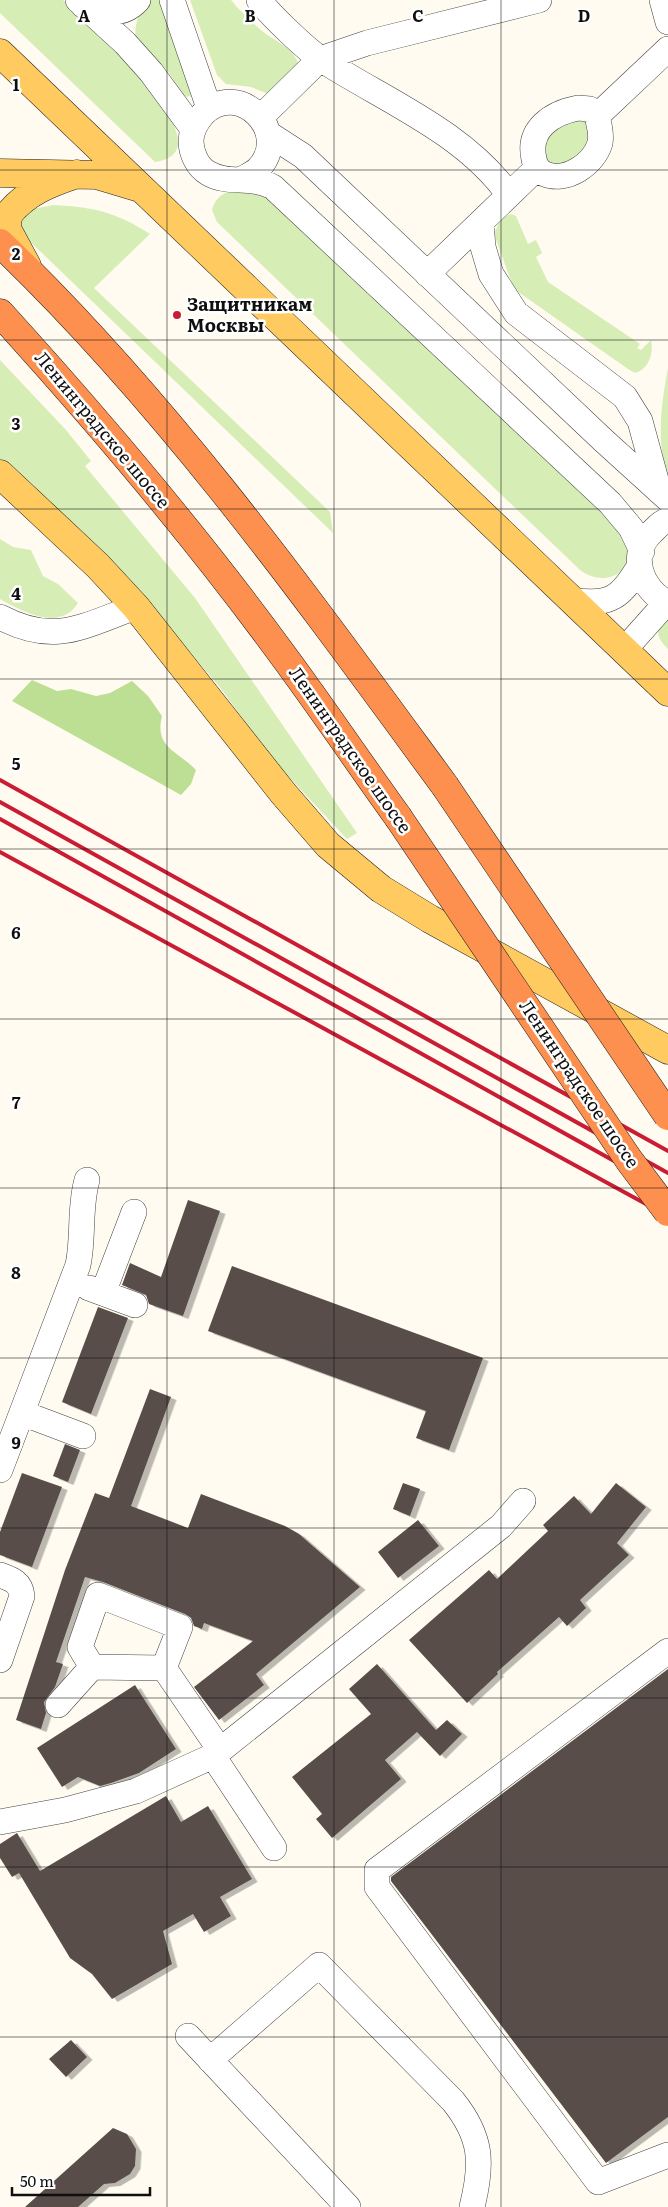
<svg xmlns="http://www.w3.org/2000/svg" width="668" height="2207" viewBox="0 0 668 2207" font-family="Literata,serif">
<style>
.green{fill:#d7edb6}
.forest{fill:#bcdf94}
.building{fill:#584e4a;filter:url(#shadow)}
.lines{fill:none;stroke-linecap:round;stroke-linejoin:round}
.minor-casing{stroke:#424242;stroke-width:26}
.major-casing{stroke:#202020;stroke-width:29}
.highway-casing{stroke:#202020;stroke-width:29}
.minor{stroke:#fff;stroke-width:25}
.major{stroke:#ffcb60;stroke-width:28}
.highway{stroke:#fe904f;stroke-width:28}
.rail{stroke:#ca1c32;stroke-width:4}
.highway-bridge-casing{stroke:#202020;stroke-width:29;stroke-linecap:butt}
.highway-bridge{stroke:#fe904f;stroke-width:28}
.grid{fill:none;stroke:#0f0f0f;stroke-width:1;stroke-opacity:0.55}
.poi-dot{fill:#ca1c32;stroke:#fff;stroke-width:2}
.labels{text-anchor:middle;stroke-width:5;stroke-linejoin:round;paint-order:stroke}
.poi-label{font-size:18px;font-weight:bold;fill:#0f0f0f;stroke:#fff;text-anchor:start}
.street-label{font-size:18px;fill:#0f0f0f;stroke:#fff}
.grid-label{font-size:16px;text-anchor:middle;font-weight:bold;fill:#0f0f0f;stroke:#fff;stroke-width:5;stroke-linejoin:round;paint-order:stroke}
</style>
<defs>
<filter id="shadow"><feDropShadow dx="5.5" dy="3" stdDeviation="0" flood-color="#0004"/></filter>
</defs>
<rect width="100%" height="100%" fill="#fffbf0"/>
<path class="green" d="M0 0H63C83 18 235 151 155 162L0 13Z
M145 0H161L194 94 187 97 183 95 169 73 137 41C132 30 140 10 145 0Z
M190 0H231C240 11 251 21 262 31 276 42 294 47 299 66L273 93H266L251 87 226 84 217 75Z
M582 116 593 128 580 160 550 166C543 156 543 144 547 133Z
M245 188 268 198 618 526C621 530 626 534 628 539 629 542 629 547 629 551 629 579 599 585 580 570L217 222 212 210C217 193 229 190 245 188Z
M54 205C93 207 116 212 150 234L94 288 330 512 333 533 17 229 19 216 27 210Z
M511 214 516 216 528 244 536 240 542 253 536 257 548 282 640 344 637 348 641 350 651 340C654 353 649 369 635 373L628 369 514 289 494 234 501 218Z
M0 360 66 430 91 461 85 466 195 598 357 833 347 839 273 760 222 690 145 598 0 459Z
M668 368V479C656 442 661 405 668 368Z
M0 539 13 547 31 550 43 576 58 584 78 603C60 632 23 612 0 599Z
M668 616V649C655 636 655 629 668 616Z"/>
<path class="forest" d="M32 680 57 691 71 689 96 696 110 693 132 681 148 696 162 716C154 748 178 751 196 770L191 784 181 795 12 701Z"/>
<path class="building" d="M188 1200 220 1211 183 1316 149 1304 146 1295 122 1285 130 1263 161 1277Z
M232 1266 483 1358 449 1450 416 1438 426 1411 208 1331Z
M98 1307 128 1318 91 1414 62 1402Z
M150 1389 171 1397 131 1506 188 1528 201 1494 285 1526 299 1534 360 1587 256 1674 264 1685 219 1720 194 1687 253 1641 204 1623 202 1629 194 1626 191 1618 185 1614 103 1582 85 1577 56 1662 63 1664 55 1687 44 1702 46 1713 41 1729 16 1720 65 1570 95 1493 109 1498Z
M65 1444 80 1450 68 1482 53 1476Z
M22 1473 62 1487 32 1567 0 1555V1532Z
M403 1483 420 1489 410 1516 393 1509Z
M616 1483 646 1507 617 1543 629 1555 580 1600 586 1608 567 1626 559 1617 497 1672 498 1674 467 1703 409 1640 489 1570 497 1579 548 1531 543 1525 574 1496 591 1514Z
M418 1520 439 1546 398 1578 378 1552Z
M377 1664 436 1730 447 1720 462 1734 440 1756 417 1732 385 1760 401 1779 332 1838 316 1819 322 1814 292 1777 371 1714 349 1689Z
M668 1669V2117L606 2163 391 1881V1877Z
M135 1685 176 1749 139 1773 111 1783 100 1786 78 1777 62 1787 37 1748Z
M166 1796 181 1822 208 1806 252 1879 220 1897 231 1916 204 1932 193 1914 163 1931 172 1964 112 1999 92 1974 70 1958 19 1873 12 1877 0 1858V1844L17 1833 40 1871Z
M71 2040 87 2057 66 2077 49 2059Z
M113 2128 127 2134 136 2149 135 2166 130 2174 115 2183 104 2184 78 2207H25Z"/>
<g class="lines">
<defs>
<path id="minor" d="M78 0 125 43 151 72 193 129
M172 0 209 108
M259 0C270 15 307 50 322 60 386 101 464 132 509 195
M662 0 668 22
M83 5C103 12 122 18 138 0
M578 108 590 109 597 116C599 124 602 134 600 143 594 164 566 183 545 174 538 171 535 165 534 159 527 129 552 113 578 108Z
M597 116 668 49
M261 117 320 59 367 43 539 0
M269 134 303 156 603 440 668 499
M242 179C247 176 254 173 258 169 293 133 239 78 203 114 197 121 191 130 191 141 191 152 197 167 208 173 228 185 250 175 273 187L610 503 631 528 642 551
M481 223 483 247 491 274 516 313 625 397 640 421 659 491
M427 274 537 168
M668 520C661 522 657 527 652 532 628 554 641 590 668 603
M572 600C610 606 621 598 640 565
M0 617C55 646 82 626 136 607
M624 650 666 603
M89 1288 135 1305
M103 1293 134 1212
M22 1413 83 1436
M0 1470 78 1265C84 1237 79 1208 87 1180
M0 1575C11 1579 21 1582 22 1596L0 1660
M668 1651 377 1870V1887L598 2182 668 2155
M92 1667 164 1668
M58 1705 92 1667 80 1647 98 1595 180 1627 164 1668 220 1750
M213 1756 274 1848
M0 1822 65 1810 136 1791 213 1756 501 1526 523 1501
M188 2036 348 2207
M210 2060 319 1965 453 2101C482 2137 483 2163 472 2207"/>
<path id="major" d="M0 53 668 692
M0 173 97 175 137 187
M27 266 7 229 8 215C26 192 50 183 77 174
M0 474 98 566 136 607 283 793 328 845 381 889 430 919 668 1050"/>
<path id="highway" d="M0 243C169 405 307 598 445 786
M0 313C99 422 195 535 282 654 322 708 359 763 398 817"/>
</defs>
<use href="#minor" class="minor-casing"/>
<use href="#major" class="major-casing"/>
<use href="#highway" class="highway-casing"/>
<use href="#minor" class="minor"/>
<use href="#major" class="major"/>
<use href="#highway" class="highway"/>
<path class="rail" d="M0 780 668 1151
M0 802 668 1173
M0 819 668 1191
M0 852 668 1216"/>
<defs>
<path id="highway-bridge" d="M445 786 668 1116
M398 817 629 1160 668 1212"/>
</defs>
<use href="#highway-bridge" class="highway-bridge-casing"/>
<use href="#highway-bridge" class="highway-bridge"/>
</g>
<path class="grid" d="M167 0V2207M334 0V2207M501 0V2207M0 170H668M0 340H668M0 509H668M0 679H668M0 849H668M0 1019H668M0 1188H668M0 1358H668M0 1528H668M0 1698H668M0 1867H668M0 2037H668"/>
<circle class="poi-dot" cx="177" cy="315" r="5"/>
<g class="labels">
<g class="poi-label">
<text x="187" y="311">Защитникам<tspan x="187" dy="21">Москвы</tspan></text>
</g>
<g class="street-label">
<text transform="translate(102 430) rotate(50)" y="6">Ленинградское шоссе</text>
<text transform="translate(350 750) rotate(55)" y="6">Ленинградское шоссе</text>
<text transform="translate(579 1084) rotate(56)" y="6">Ленинградское шоссе</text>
</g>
</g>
<g class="grid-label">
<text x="84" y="22">A</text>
<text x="250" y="22">B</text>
<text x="418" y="22">C</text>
<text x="584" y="22">D</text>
<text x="16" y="91">1</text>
<text x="16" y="260">2</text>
<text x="16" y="430">3</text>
<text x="16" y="600">4</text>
<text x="16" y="770">5</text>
<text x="16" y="939">6</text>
<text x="16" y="1109">7</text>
<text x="16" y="1279">8</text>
<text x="16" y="1449">9</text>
</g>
<path d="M12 2187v8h138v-8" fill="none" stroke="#0f0f0f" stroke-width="2.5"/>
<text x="20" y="2187" font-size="15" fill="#0f0f0f" stroke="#ffffff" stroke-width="4" paint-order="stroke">50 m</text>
</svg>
